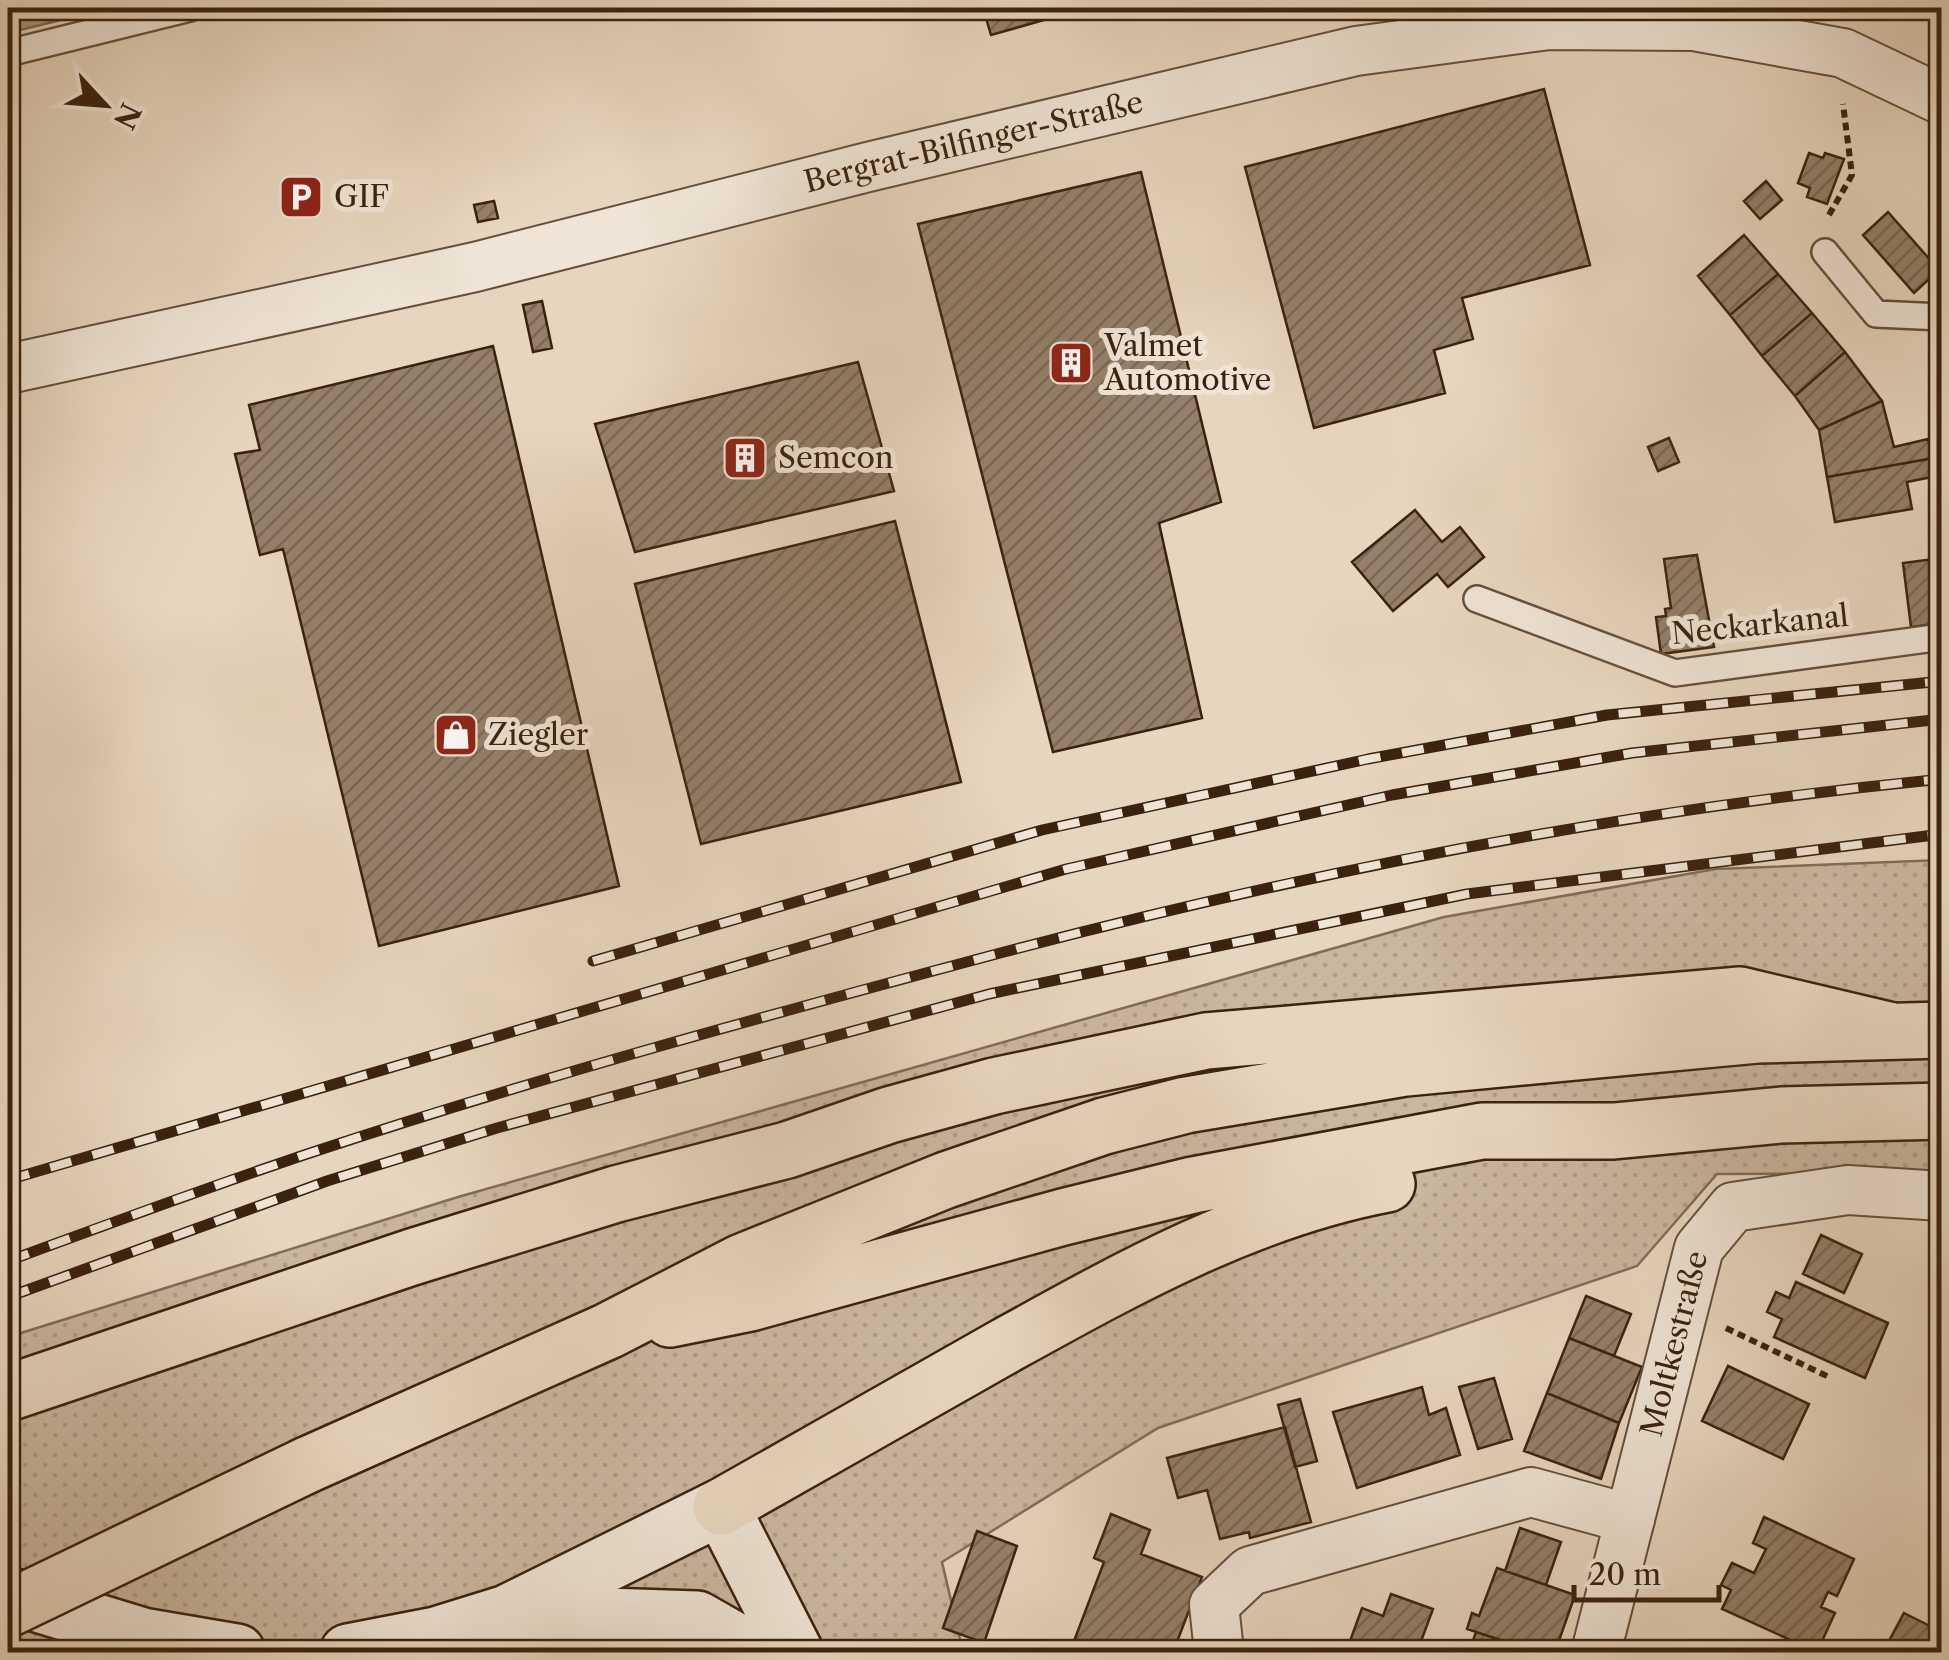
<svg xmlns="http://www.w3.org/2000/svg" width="1949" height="1660" viewBox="0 0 1949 1660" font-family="'Libre Caslon Text',serif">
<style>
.grass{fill:url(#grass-dots);stroke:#826c58;stroke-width:2.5}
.water{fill:#ad9983;stroke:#7f6955;stroke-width:2.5}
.building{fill:url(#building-hatch);stroke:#3b220f;stroke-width:2.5}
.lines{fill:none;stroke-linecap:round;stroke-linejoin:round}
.lane-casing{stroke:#664f3b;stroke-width:30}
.street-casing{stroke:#664f3b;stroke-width:52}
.secondary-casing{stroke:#3b220f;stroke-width:60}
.highway-casing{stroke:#3b220f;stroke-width:60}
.path{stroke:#3b220f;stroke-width:6;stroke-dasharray:8 5;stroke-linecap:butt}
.lane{stroke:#efe4d5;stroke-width:25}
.street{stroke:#efe4d5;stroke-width:48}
.secondary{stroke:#efe4d5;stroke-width:55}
.highway{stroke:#e7d6bf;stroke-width:55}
.rail-casing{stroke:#3b220f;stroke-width:11}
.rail{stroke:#efe4d5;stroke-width:8;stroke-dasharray:22;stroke-linecap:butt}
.highway-bridge-casing{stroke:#3b220f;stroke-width:60;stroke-linecap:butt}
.highway-bridge{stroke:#e7d6bf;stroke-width:55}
.labels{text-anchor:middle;stroke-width:10;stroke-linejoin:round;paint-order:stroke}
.street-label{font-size:30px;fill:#3b220f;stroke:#efe4d5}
.poi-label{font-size:30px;fill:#3b220f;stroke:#efe4d5;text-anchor:start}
</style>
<defs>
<pattern id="grass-dots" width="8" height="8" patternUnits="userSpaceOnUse" patternTransform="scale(2.5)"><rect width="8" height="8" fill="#cab7a1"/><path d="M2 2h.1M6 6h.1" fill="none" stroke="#ae9d89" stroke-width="1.8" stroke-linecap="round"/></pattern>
<pattern id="building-hatch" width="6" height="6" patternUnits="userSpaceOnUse" patternTransform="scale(2.5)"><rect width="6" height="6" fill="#94806b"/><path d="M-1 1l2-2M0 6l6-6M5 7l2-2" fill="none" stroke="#7a6856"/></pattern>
</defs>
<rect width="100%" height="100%" fill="#e7d6bf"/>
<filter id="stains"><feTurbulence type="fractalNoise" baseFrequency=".002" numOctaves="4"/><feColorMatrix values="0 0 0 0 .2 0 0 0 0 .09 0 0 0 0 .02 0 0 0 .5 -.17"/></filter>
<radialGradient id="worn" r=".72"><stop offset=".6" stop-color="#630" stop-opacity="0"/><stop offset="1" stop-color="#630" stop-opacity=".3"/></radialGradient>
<path class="grass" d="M1941 860V1173L1717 1174 1637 1266 1158 1428 942 1562 960 1639 967 1652H8V1337L458 1197 1444 917 1716 869Z"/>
<path class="water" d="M8 8H110L8 33Z"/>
<path class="building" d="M983 8H1086L991 35Z
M1544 89 1590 265 1462 298 1473 339 1434 350 1445 393 1314 428 1245 167Z
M1809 153 1823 158 1825 153 1844 159 1827 204 1807 197 1810 188 1798 183Z
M1141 172 1221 502 1159 523 1202 718 1053 752 918 224Z
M1766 181 1782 200 1760 219 1744 201Z
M494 201 498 218 478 222 474 205Z
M1888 212 1939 270 1914 293 1863 235Z
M1744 235 1778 274 1730 315 1698 276Z
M1778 274 1812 313 1762 356 1730 315Z
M542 301 552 348 533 352 523 305Z
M1812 313 1845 352 1795 396 1762 356Z
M493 346 619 886 379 946 283 549 260 555 235 454 260 450 249 405Z
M1845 352 1882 401 1819 430 1795 396Z
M858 362 894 491 635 552 595 424Z
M1882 401 1894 447 1928 439 1934 458 1827 477 1819 430Z
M1669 438 1679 462 1658 471 1648 447Z
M1934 458 1937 476 1907 482 1912 509 1835 522 1827 477Z
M1415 510 1442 542 1460 527 1484 557 1448 587 1437 574 1393 611 1352 562Z
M895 521 961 782 701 844 635 584Z
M1697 555 1714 647 1661 654 1656 617 1666 616 1665 609 1671 608 1664 559Z
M1942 558V623L1911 627 1903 563Z
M1821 1235 1862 1254 1844 1293 1803 1274Z
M1796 1282 1888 1323 1865 1378 1774 1337 1782 1319 1767 1312 1776 1292 1789 1298Z
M1586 1296 1631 1314 1614 1356 1569 1338Z
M1569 1338 1642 1367 1619 1423 1547 1393Z
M1728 1366 1809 1404 1783 1459 1702 1421Z
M1494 1378 1512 1439 1478 1449 1459 1387Z
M1422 1387 1429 1415 1446 1408 1460 1455 1357 1488 1333 1412Z
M1547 1393 1619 1423 1601 1479 1524 1451Z
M1300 1399 1317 1461 1295 1467 1278 1405Z
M1285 1427 1311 1522 1250 1538 1249 1532 1220 1539 1207 1490 1178 1498 1167 1458Z
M1111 1514 1150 1530 1141 1554 1202 1577 1173 1652H1079L1071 1649 1104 1562 1094 1558Z
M1764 1517 1854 1559 1837 1596 1828 1592 1821 1607 1835 1613 1817 1652 1722 1609 1731 1590 1721 1585 1732 1563 1754 1573 1766 1549 1753 1543Z
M1520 1528 1561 1542 1546 1585 1505 1571Z
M977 1531 1017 1546 984 1643 943 1628Z
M1497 1568 1575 1595 1555 1652H1537L1467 1629 1472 1613 1479 1616Z
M1391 1594 1433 1609 1417 1652H1346L1362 1608 1383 1616Z
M1904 1613 1942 1632 1934 1652H1883Z
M1476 1632 1537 1652H1469Z
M1789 1640 1817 1652H1818H1784Z"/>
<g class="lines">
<defs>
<path id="lane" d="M1406 8 1416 42
M8 53 190 8
M1825 252 1876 314 1942 317
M1477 599 1675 673 1942 637"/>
<g id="street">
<path id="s1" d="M8 369 475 267 868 167 1356 51 1549 25 1693 26 1843 53 1942 100"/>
<path d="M1219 1652 1214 1605 1250 1571 1531 1492 1630 1519"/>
<path id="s2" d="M1596 1652 1699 1248 1733 1207 1848 1190 1942 1196"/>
</g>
<path id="secondary" d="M8 1595 143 1636 237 1652
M515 1613 697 1619 755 1652
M348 1652 436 1635 507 1613 721 1507 795 1652"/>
<path id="highway" d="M670 1319 750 1303 1063 1217 1193 1185 1482 1131H1614L1781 1115 1942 1111
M8 1393 412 1257 616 1194 787 1150 889 1115 994 1086 1206 1041 1740 995 1888 1030
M307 1465 608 1331 742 1262 946 1180 1104 1126 1186 1105 1406 1068 1757 1035 1942 1030
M721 1507C816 1453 910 1400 1005 1346 1126 1279 1249 1210 1387 1184"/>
</defs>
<use href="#lane" class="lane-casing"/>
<use href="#street" class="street-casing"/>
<use href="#secondary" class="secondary-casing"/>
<use href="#highway" class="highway-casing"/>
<path class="path" d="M1829 215 1852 175 1843 104
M1726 1328 1831 1378"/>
<use href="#lane" class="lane"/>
<use href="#street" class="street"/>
<use href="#secondary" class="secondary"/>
<use href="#highway" class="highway"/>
<defs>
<path id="rail" d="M593 961 1042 830 1368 759 1607 715 1942 681
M8 1180 1066 869 1392 795 1632 753 1942 719
M8 1261C108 1224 209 1187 310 1153 539 1077 772 1014 1004 952 1312 871 1625 810 1942 779
M8 1297 327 1181 497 1128 989 994 1467 894 1942 834"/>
</defs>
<use href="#rail" class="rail-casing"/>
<use href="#rail" class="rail"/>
<defs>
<path id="highway-bridge" d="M8 1609 307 1465"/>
</defs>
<use href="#highway-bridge" class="highway-bridge-casing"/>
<use href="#highway-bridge" class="highway-bridge"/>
</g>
<defs>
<symbol id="parking-square" viewBox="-11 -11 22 22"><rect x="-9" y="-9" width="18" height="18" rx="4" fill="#8f2418" stroke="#efe4d5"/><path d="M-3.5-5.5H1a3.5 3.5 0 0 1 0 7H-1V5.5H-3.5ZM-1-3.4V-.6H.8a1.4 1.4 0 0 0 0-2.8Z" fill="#fff"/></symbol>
<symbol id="building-square" viewBox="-11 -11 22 22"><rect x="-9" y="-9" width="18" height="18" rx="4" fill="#8f2418" stroke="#efe4d5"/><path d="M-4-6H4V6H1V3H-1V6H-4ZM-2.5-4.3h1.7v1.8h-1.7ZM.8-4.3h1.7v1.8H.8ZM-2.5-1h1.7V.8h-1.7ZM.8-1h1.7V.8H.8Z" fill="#fff"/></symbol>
<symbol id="shop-square" viewBox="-11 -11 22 22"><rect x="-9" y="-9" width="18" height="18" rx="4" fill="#8f2418" stroke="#efe4d5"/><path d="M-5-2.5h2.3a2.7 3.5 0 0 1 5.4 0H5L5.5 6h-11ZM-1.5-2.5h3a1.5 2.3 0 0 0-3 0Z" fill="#fff"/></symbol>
</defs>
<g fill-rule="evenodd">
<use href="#parking-square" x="276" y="172" width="50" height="50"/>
<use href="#building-square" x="1046" y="338" width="50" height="50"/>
<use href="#building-square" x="720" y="433" width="50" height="50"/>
<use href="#shop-square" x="431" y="710" width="50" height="50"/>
</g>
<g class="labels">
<g class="street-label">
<text dy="10" stroke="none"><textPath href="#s1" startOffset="992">Bergrat-Bilfinger-Straße</textPath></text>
<text transform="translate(1760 625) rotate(-6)" y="10">Neckarkanal</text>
<text dy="10" stroke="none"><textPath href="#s2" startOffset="318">Moltkestraße</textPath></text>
</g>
<g class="poi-label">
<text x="334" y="207">GIF</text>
<text x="1104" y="356">Valmet<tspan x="1104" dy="34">Automotive</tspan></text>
<text x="778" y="468">Semcon</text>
<text x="488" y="745">Ziegler</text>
</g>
</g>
<rect width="1949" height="1660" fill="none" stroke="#e7d6bf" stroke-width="40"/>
<rect x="10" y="10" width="1929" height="1640" fill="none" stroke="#3b220f" stroke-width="5"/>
<rect x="20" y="20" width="1909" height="1620" fill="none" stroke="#3b220f" stroke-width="2.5"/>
<g transform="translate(105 105) rotate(116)" stroke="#efe4d5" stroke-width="8" paint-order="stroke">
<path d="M0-8L18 38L0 25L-18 38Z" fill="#3b220f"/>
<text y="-15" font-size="28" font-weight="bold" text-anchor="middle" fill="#3b220f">N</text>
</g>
<path d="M1574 1585v15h145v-15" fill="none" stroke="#3b220f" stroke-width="5"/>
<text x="1589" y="1585" font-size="30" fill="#3b220f" stroke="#efe4d5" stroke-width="8" paint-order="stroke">20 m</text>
<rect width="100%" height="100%" filter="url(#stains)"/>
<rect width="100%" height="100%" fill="url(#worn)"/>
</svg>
